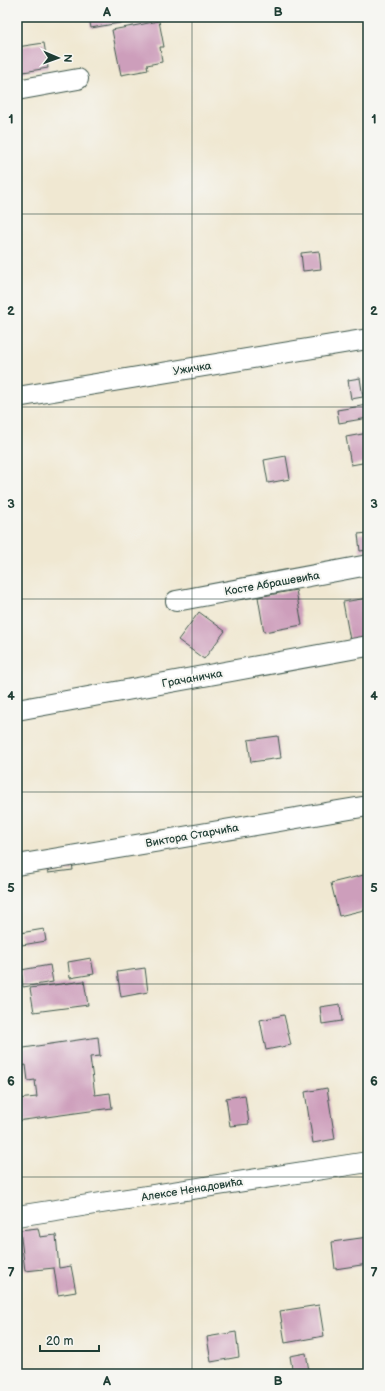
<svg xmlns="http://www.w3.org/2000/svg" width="385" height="1391" viewBox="0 0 385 1391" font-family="'Balsamiq Sans',sans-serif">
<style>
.building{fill:#cd9ebb}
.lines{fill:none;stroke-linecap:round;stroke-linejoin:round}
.street-casing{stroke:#3e574c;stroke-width:22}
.street{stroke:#fff;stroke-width:20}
.grid{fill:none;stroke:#1f3d34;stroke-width:1;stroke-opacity:0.55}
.labels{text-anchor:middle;stroke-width:4;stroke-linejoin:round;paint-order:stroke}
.street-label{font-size:11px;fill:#1f3d34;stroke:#f6f6f2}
.neatline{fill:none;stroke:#1f3d34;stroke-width:1.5}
.grid-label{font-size:13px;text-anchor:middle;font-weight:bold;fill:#1f3d34}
</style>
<rect width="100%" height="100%" fill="#f6f6f2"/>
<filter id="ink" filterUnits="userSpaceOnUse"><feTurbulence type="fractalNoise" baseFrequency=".025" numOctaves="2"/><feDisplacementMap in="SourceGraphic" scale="8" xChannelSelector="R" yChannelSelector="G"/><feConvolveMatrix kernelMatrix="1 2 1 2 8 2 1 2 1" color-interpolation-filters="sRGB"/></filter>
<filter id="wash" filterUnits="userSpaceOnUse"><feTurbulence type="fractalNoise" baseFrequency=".012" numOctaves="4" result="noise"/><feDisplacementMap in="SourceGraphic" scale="16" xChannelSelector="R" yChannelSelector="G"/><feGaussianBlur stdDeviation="0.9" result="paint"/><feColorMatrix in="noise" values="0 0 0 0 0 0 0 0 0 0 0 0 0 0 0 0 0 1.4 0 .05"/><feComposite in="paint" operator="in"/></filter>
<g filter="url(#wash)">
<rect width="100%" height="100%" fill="#f0e8d2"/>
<g id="blocks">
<path class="building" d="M89 17H142V19L91 28Z
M159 21 164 47H160L162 62 147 65 148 70 121 75 112 30Z
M44 43 48 68 17 73V47Z
M319 251 321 269 303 271 301 253Z
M360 378 363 397 351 399 348 380Z
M368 405V418L339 423 337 410Z
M368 433V462L351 465 346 437Z
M286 456 290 479 268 483 264 460Z
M368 533V550L360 551 358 534Z
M296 590 302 625 264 632 258 597Z
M368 598V637L350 640 343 602Z
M199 612 225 631 204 659 178 640Z
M278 736 281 758 251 762 248 740Z
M72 863 73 870 48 873 47 866Z
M368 874V909L339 916 331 883Z
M44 929 46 941 22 945 20 933Z
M91 958 94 974 70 978 68 962Z
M50 965 53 982 23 987 21 970Z
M145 968 148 992 121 997 117 972Z
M84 981 88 1005 34 1012 30 988Z
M340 1004 342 1021 322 1024 320 1007Z
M284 1015 291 1045 266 1050 260 1020Z
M98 1037 100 1056 90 1057 95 1095 110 1093 112 1108 17 1121V1099L37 1097 35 1080 28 1081 26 1065 17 1067V1049Z
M327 1088 335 1139 313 1143 305 1092Z
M245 1095 249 1124 230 1126 226 1098Z
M38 1228 40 1237 56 1235 59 1268 71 1266 76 1292 58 1295 54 1268 25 1271 20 1230Z
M368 1237V1264L335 1269 332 1242Z
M319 1305 324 1336 285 1343 280 1311Z
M236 1332 239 1357 211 1362 207 1337Z
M306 1353 309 1371 293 1374 290 1356Z
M59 1370 60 1374H41V1373Z"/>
</g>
</g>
<g filter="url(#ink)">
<use href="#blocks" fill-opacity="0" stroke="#3e574c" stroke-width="1"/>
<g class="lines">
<defs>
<path id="street" d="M17 90 78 79
M17 397 368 339
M176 601 368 565
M17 710 368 646
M17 865 368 806
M17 1216 368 1162"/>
</defs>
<use href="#street" class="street-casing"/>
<use href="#street" class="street"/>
</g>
</g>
<path class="grid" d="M192 17V1374M17 214H368M17 407H368M17 599H368M17 792H368M17 984H368M17 1177H368"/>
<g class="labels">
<g class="street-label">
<text transform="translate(192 368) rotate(-9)" y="4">Ужичка</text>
<text transform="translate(272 583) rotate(-10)" y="4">Косте Абрашевића</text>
<text transform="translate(192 678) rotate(-10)" y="4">Грачаничка</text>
<text transform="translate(192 835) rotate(-10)" y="4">Виктора Старчића</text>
<text transform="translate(192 1189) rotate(-9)" y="4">Алексе Ненадовића</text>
</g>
</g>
<rect width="385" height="1391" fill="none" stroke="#f6f6f2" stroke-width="44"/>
<g transform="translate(58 58) rotate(92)" stroke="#f6f6f2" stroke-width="3" paint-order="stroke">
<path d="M0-3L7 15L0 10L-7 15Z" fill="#1f3d34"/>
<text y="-6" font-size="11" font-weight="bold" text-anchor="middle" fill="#1f3d34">N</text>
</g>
<path d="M40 1345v6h59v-6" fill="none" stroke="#1f3d34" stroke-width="2"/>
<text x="46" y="1345" font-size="12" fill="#1f3d34" stroke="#f6f6f2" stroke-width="3" paint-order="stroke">20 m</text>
<rect x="22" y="22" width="341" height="1347" class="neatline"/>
<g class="grid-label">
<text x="107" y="16">A</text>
<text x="278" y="16">B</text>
<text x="11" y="123">1</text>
<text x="374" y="123">1</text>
<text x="11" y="315">2</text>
<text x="374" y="315">2</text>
<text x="11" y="508">3</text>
<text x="374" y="508">3</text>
<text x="11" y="700">4</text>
<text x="374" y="700">4</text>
<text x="11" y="892">5</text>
<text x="374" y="892">5</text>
<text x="11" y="1085">6</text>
<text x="374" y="1085">6</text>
<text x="11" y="1277">7</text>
<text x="374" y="1277">7</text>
<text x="107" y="1385">A</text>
<text x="278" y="1385">B</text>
</g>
</svg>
